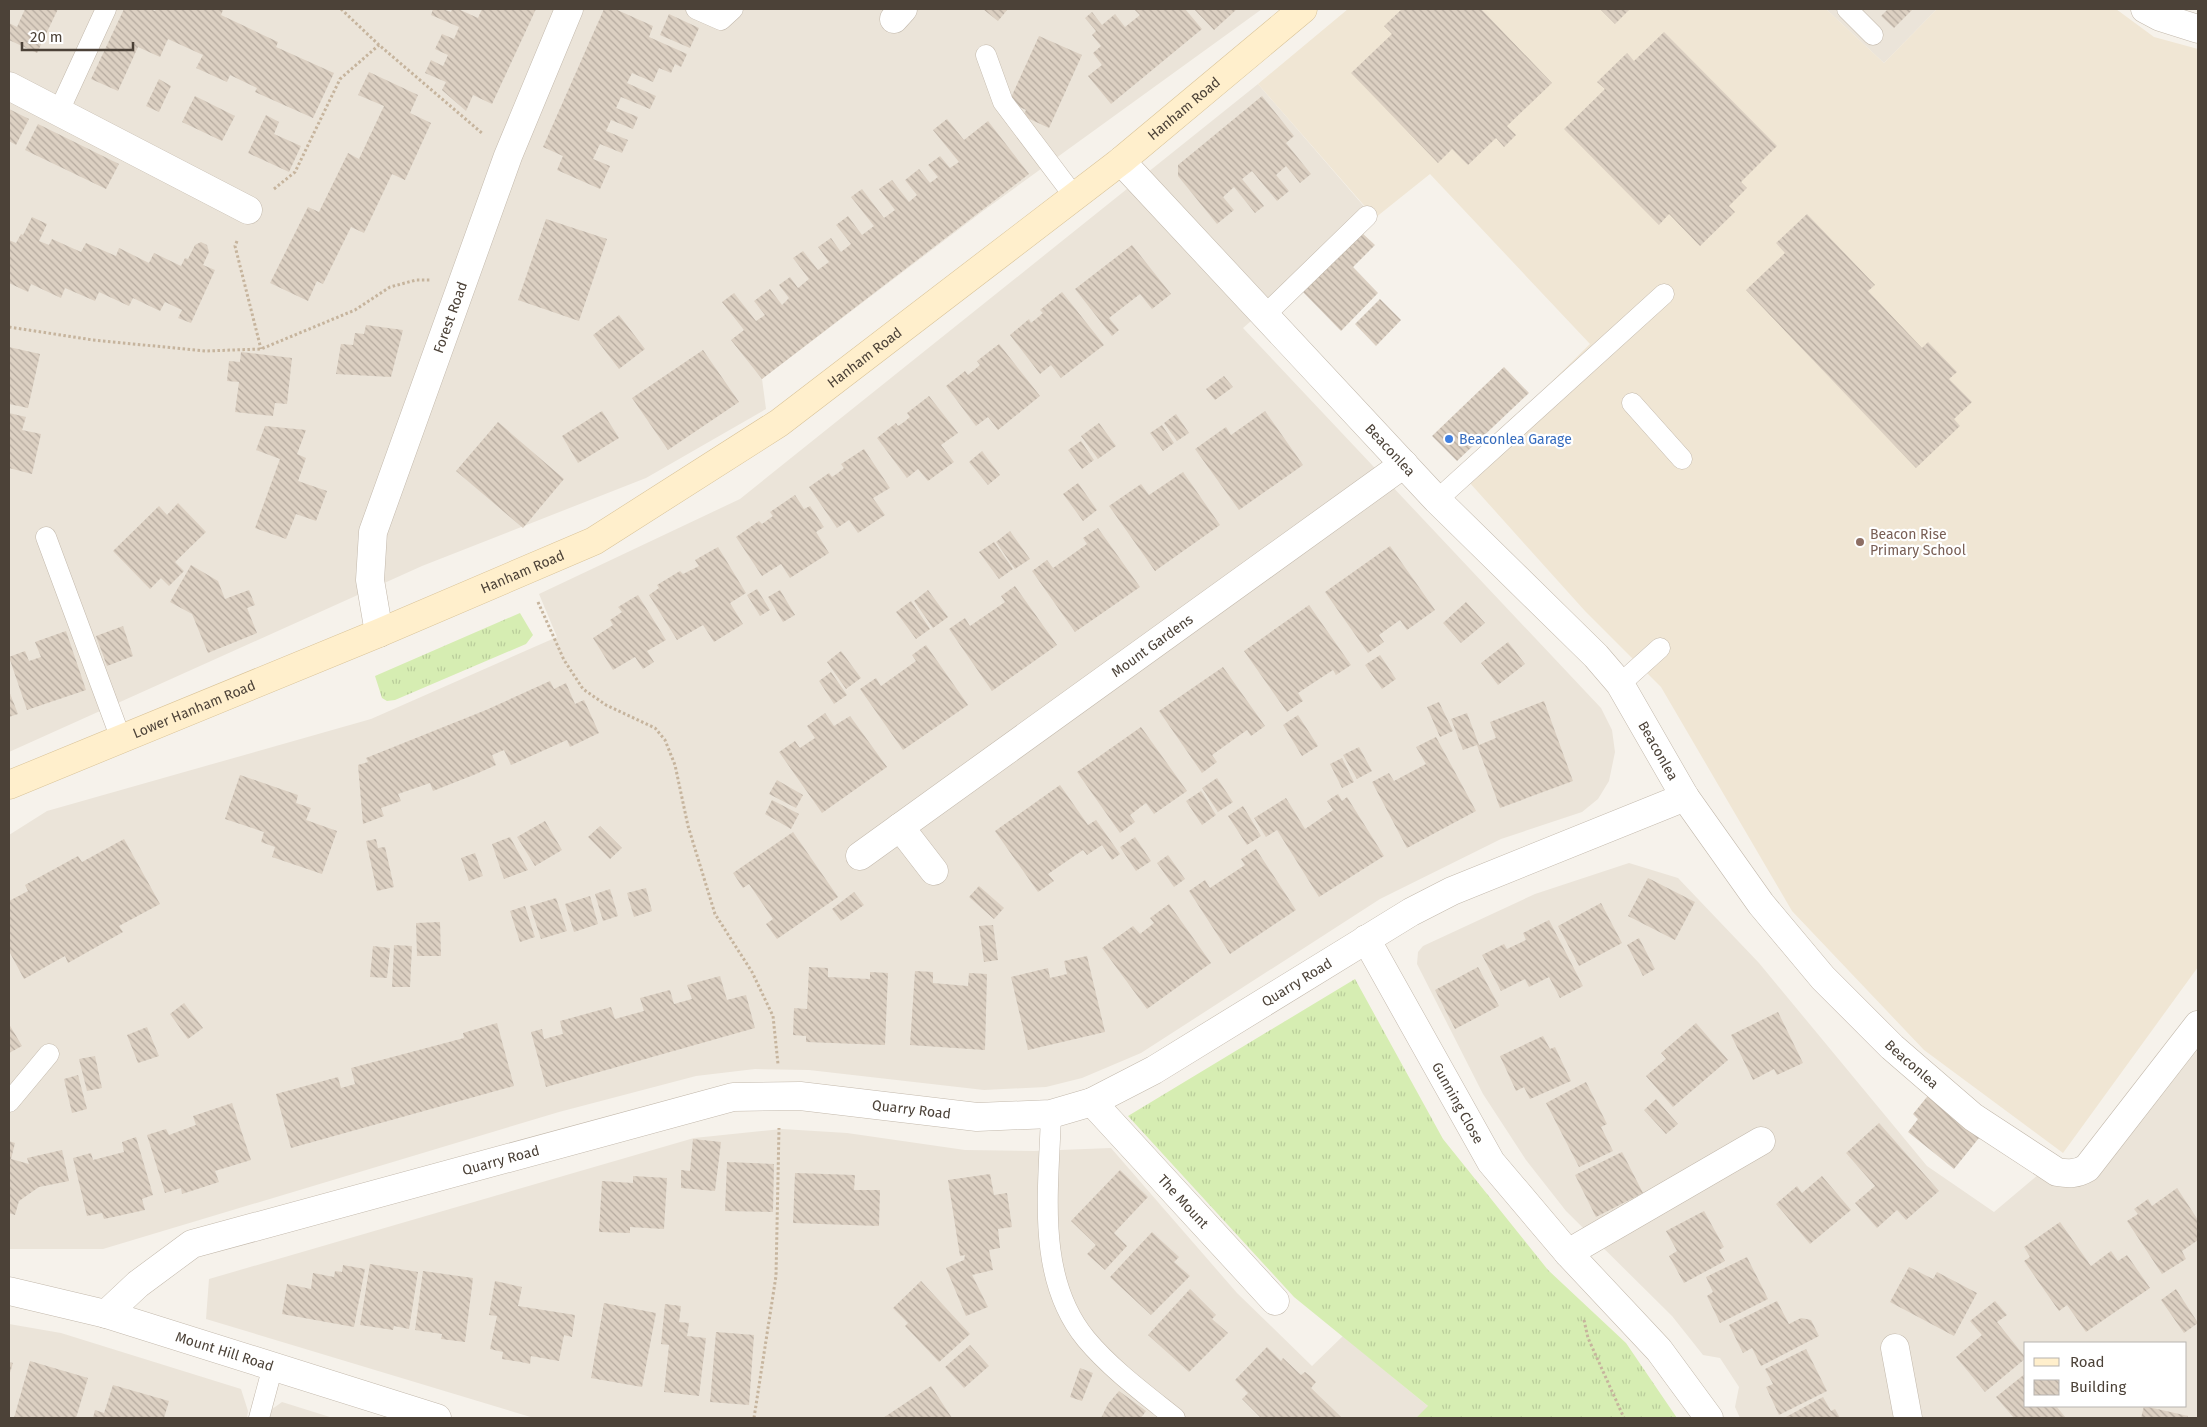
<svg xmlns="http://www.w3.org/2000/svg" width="2207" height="1427" viewBox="0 0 2207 1427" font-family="'Fira Sans',sans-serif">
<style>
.residential{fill:#ebe4d9;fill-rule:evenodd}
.education{fill:#f0e6d4}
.grass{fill:url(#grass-tufts)}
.building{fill:url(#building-back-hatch)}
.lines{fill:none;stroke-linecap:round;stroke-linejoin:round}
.service-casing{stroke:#c3b9ac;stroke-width:21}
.minor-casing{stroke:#c3b9ac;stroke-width:29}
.tertiary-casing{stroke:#c3b9ac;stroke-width:29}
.secondary-casing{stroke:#d9c398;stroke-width:29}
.path{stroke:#c6b49d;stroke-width:3;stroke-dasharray:2.5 2.5;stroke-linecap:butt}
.service{stroke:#fff;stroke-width:20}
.minor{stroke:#fff;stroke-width:28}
.tertiary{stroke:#fff;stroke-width:28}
.secondary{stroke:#ffefcc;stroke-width:28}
.shop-dot{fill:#3f7fe0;stroke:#fff;stroke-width:2}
.education-dot{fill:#8d6e63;stroke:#fff;stroke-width:2}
.labels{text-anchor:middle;stroke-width:4.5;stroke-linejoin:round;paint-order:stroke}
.street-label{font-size:14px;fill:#4c4238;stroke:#fff}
.shop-label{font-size:14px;fill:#366cbe;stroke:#fff;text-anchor:start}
.education-label{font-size:14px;fill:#785e54;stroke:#fff;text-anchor:start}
</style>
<defs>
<pattern id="grass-tufts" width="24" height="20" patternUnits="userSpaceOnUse" patternTransform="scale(1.25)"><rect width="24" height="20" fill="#d6edb2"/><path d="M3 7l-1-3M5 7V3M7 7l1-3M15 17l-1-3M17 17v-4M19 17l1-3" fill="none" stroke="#b9cc9a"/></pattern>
<pattern id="building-back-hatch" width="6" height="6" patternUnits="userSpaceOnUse" patternTransform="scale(1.25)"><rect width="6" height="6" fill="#dcd0c2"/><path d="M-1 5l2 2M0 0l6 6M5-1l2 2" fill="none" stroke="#b5aa9f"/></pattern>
</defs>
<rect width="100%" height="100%" fill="#f6f2eb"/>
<path class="residential" d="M9 9H1262L983 211 762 379 766 409 646 478 422 566 9 752Z
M1826 9H1937L1884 63Z
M1258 84 1368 211 1283 293 1243 328 1601 708 1612 730 1615 752 1609 781 1598 799 1582 812 1501 839 1380 899 1141 1053 1082 1078 1046 1087 984 1090 809 1070 755 1069 696 1076 559 1112 103 1249H9V835L47 811 371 719 557 637 539 594 740 499Z
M1629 863 1678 878 1759 963 1927 1166 1994 1212 2039 1174 2082 1184 2198 1023V1418H1740L1735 1407 1739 1387 1720 1358 1703 1355 1672 1316 1566 1211 1526 1160 1483 1094 1417 964 1418 952 1423 946 1535 894ZM2026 1343H2186V1406H2026Z
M782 1129 847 1133 965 1150 1034 1151 1111 1148 1237 1293 1312 1366 1343 1336 1429 1407 1416 1418H534L206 1319 209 1279 694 1138Z
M9 1324 61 1333 241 1389 248 1411 247 1418H9Z
M282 1402 333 1418H264L265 1414Z"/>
<path class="education" d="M1348 9H1826L1884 63 1937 9H2116L2154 37 2198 49V967L2063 1153 1924 1050 1792 911 1661 687 1585 611 1460 472 1590 344 1430 174 1375 218 1258 84Z"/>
<path class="grass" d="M520 613 533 635 526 644 395 700 387 701 382 698 375 676Z
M1355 979 1443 1139 1548 1270 1626 1343 1677 1418H1416L1428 1406 1294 1297 1128 1116Z"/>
<path class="building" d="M25 9H58L37 53 9 40V23L17 27Z
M124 9H150L155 11 156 9H220L223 10 221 15 278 42 276 47 334 73 313 118 255 92 257 88 230 75 227 82 196 68 203 55 168 39 160 57 138 47 118 91 91 79Z
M433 9H443L451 12 452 9H458L478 18 482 9H536L492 104 473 95 466 111 442 90 446 82 425 73 431 60 443 66 448 55 435 49 442 34 454 39 459 27 431 15Z
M604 9H615L653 26 649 37 687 54 681 67 675 64 671 73 659 68 653 82 632 73 627 83 656 96 650 109 621 97 616 108 638 117 633 129 611 120 606 131 628 140 622 153 600 144 593 159 610 166 600 189 557 170 563 156 543 147Z
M983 9H1008L998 21Z
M1134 9H1185L1202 29 1111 104 1088 76 1102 65 1093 53 1101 46 1092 35 1096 31 1085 18 1092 12 1102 25 1115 14 1125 27 1140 15Z
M1194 9H1237L1214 30Z
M1402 9H1481L1552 83 1507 126 1516 135 1504 147 1496 138 1468 165 1452 149 1438 163 1351 73 1392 34 1384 26Z
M1600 9H1630L1615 24Z
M1888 9H1913L1894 28 1881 16Z
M669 14 699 28 690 48 660 35Z
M1664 32 1777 146 1741 182 1747 188 1729 206 1735 212 1700 246 1669 214 1659 225 1564 129 1605 89 1597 82 1627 53 1634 61Z
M1039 36 1082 55 1049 128 1023 116 1026 110 1009 102Z
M369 72 418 95 410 113 431 123 405 180 392 174 364 233 351 227 323 284 317 281 308 301 270 283 308 207 319 212 348 153 359 159 384 106 358 95Z
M159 79 171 86 159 112 146 106Z
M195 96 235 116 222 141 182 122Z
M1262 96 1294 136 1286 143 1311 174 1300 183 1286 166 1276 175 1289 191 1277 201 1252 171 1242 179 1264 206 1255 213 1234 187 1223 197 1234 210 1217 224 1178 176V165Z
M9 109 29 119 16 145 9 141Z
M266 115 279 122 274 134 301 146 289 172 248 153Z
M947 119 964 140 988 121 1029 174 762 379 731 340 744 330 722 302 734 293 756 321 765 315 754 301 770 289 782 305 789 298 779 285 790 277 798 288 809 279 793 258 803 251 818 270 829 262 818 247 831 238 841 252 851 244 836 225 848 216 862 235 874 226 851 197 862 189 884 218 895 210 879 189 892 180 909 202 917 195 905 180 919 169 930 183 938 177 928 165 940 156 950 168 959 162 933 130Z
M38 124 119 164 106 189 25 150Z
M1807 214 1875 285 1868 291 1922 348 1928 342 1957 372 1949 379 1972 402 1954 419 1960 426 1916 468 1746 290 1785 253 1776 243Z
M32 217 47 224 39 241 49 245 52 239 81 252 86 243 116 256 119 248 149 263 154 253 181 266 185 258 188 259 195 245 201 242 207 245 209 252 203 265 215 270 191 323 178 318 182 310 165 302 160 311 133 298 129 306 99 292 95 301 65 288 61 298 31 284 28 292 9 283V240L16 243 21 234 23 235Z
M546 219 607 239 579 321 518 300Z
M1361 232 1375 245 1353 267 1378 293 1341 331 1301 290Z
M1132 245 1171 294 1152 309 1140 294 1109 318 1119 330 1112 336 1075 289Z
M1062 292 1104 345 1061 378 1051 365 1040 374 1010 335 1029 319 1031 323 1043 313 1040 310Z
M1380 299 1401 320 1376 346 1355 324Z
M619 315 645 349 619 369 593 335Z
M366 325 403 330 391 377 336 374 341 344 353 345 355 333 364 334Z
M999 344 1040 396 998 430 988 417 976 426 946 386 965 371 968 375 980 365 977 361Z
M9 347 40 354 28 408 9 404Z
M703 350 739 402 668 450 632 398Z
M241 352 292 358 287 404 275 403 273 416 235 412 239 382 227 381 229 361 240 362Z
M1504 367 1529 393 1457 461 1432 436Z
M1224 376 1233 387 1215 400 1206 389Z
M929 396 958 433 941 445 954 462 928 481 918 469 907 478 877 438 896 423 898 426 904 422 910 417 907 413Z
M602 411 619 438 578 463 562 436Z
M1265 411 1303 465 1239 510 1195 449 1226 427 1231 435Z
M9 413 26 417 22 430 41 434 32 474 9 468Z
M1176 414 1189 433 1177 441 1164 423Z
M498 422 564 479 523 528 456 471Z
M1099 423 1116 446 1098 459 1081 436Z
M1162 425 1174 443 1163 451 1150 433Z
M265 426 306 430 297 454 306 458 298 481 327 491 316 521 296 514 286 539 255 528 280 459 256 450Z
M1081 441 1094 460 1082 469 1068 450Z
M864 449 890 488 873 498 885 515 858 533 849 520 837 528 809 487 829 473 832 477 838 473 844 468 841 464Z
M982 451 1000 475 988 485 969 462Z
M1183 472 1220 525 1155 571 1109 506 1141 484 1149 495Z
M1078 483 1097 510 1083 521 1063 494Z
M795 495 804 509 810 506 824 527 816 532 829 553 790 578 781 564 762 576 736 537 759 521 762 524 773 516 770 512Z
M178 503 206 532 175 562 184 571 169 586 161 578 150 589 113 551 159 506 167 515Z
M1098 528 1140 587 1075 632 1032 571 1047 560 1053 568 1087 544 1083 538Z
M1010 531 1030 559 1015 569 996 542Z
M994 542 1013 569 999 579 979 552Z
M1390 546 1435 610 1407 630 1400 620 1379 635 1384 642 1368 653 1325 592Z
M718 547 746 593 730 603 743 624 714 642 703 625 677 640 649 595 659 588 657 585 680 571 683 574 699 566 695 560Z
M191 565 218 581 225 599 249 590 255 605 247 608 257 633 208 653 192 614 170 602Z
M1015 586 1057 645 992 691 949 629 965 618 970 626 1005 602 1001 596Z
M757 589 770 610 760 616 747 595Z
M780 590 795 615 783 622 768 597Z
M928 590 948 617 933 628 914 601Z
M638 595 666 640 647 651 654 662 643 669 635 657 613 670 593 638 613 625 610 620 622 612 618 607Z
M911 601 930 629 916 639 896 612Z
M1466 602 1485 623 1461 643 1443 623Z
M1309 605 1351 665 1336 675 1333 670 1298 693 1303 701 1287 712 1244 651Z
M123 626 133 656 107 666 96 636Z
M66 631 86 690 27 710 9 657 25 651 29 661 41 657 35 642Z
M1508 642 1525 664 1498 685 1481 663Z
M926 645 968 705 903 750 860 689 876 678 881 686 916 661 912 655Z
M841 651 861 678 846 689 827 662Z
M1380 655 1396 679 1382 689 1365 665Z
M1223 667 1265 726 1251 736 1247 730 1212 755 1217 762 1202 773 1159 711Z
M831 672 847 695 834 704 819 681Z
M550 681 554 689 566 683 575 704 584 700 599 733 570 747 567 740 511 765 504 750 492 755 496 765 476 774 433 791 430 783 398 794 401 801 381 808 384 816 363 824 358 765 368 762 366 758 486 710Z
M9 691 18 714 9 717Z
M1544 701 1573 781 1500 808 1477 745 1463 750 1451 719 1467 713 1479 745 1496 738 1490 722Z
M1439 702 1453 731 1440 737 1427 707Z
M825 713 834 726 850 716 887 767 822 813 779 752 795 741 800 748 815 738 807 726Z
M1298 715 1318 746 1302 756 1283 725Z
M1141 727 1187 791 1154 814 1146 803 1130 815 1135 822 1120 833 1077 772Z
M1436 737 1476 811 1407 848 1372 782 1389 773 1394 781 1426 764 1416 747Z
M1359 747 1372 771 1357 779 1343 755Z
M1342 758 1354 782 1342 788 1330 764Z
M240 775 298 795 296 803 311 808 306 820 337 831 322 874 272 857 275 847 261 842 264 832 225 819Z
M1217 778 1233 802 1218 812 1202 788Z
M777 780 803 795 796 808 769 794Z
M1060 785 1088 825 1096 820 1120 854 1112 860 1102 845 1087 855 1083 850 1048 874 1054 881 1038 892 995 831Z
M1201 791 1216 815 1202 825 1186 801Z
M1338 794 1342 801 1347 797 1384 856 1319 897 1277 830 1266 837 1254 818 1286 798 1305 829 1333 810 1327 801Z
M772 800 799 814 791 829 765 814Z
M1243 806 1261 836 1247 845 1228 816Z
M545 821 562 850 535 866 517 837Z
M600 826 622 848 610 859 588 837Z
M793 832 838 897 777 939 766 924 773 919 749 884 743 888 733 873Z
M510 837 528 870 504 879 492 844Z
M1135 837 1151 861 1136 871 1120 847Z
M124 839 160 904 119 926 123 932 68 963 65 956 24 979 9 951V901L28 891 25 885 78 856 82 862Z
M376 839 378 848 385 847 394 887 377 891 366 841Z
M1256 849 1296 910 1230 954 1189 891 1205 880 1210 888 1245 865 1241 859Z
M475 853 483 876 469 881 461 858Z
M1168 855 1185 879 1174 887 1157 863Z
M1648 878 1695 902 1675 940 1628 916Z
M979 886 1004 908 994 919 969 897Z
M646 888 652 911 634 917 627 893Z
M610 889 618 916 603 921 595 894Z
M854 892 864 905 841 921 832 909Z
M590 896 598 924 574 932 565 904Z
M556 898 567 931 541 939 530 906Z
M1601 903 1622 943 1579 966 1558 926Z
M1169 904 1211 963 1147 1009 1102 948 1133 926 1140 934 1154 923 1150 918Z
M525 906 535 937 520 942 510 911Z
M1549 920 1583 986 1560 998 1549 977 1529 987 1525 979 1501 991 1482 955 1504 944 1507 949 1526 940 1523 933Z
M440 922 441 956H417L416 923Z
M993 925 998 960 984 962 979 926Z
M1639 938 1655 969 1643 976 1627 945Z
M394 945 412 946 410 987H392Z
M373 946 390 948 387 978 370 977Z
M1087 956 1105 1032 1028 1050 1011 977 1048 968 1050 978 1067 974 1064 961Z
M809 967 828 968V977L870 979V972L888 973 885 1045 806 1042V1036L793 1035 794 1008 807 1009Z
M1478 967 1499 1006 1455 1029 1435 990Z
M915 971 933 972V983L968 986 969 973 987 974 985 1050 910 1045Z
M720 976 727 1000 746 995 755 1028 546 1087 531 1032 542 1029 544 1039 563 1034 560 1021 611 1007 615 1019 644 1011 640 998 670 990 674 1004 692 999 687 985Z
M184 1003 203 1028 188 1039 170 1014Z
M1778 1012 1803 1063 1777 1075 1774 1069 1753 1080 1731 1035Z
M497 1023 514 1086 291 1148 276 1094 338 1077 341 1088 355 1084 351 1068 464 1038 463 1033Z
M1696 1023 1728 1060 1673 1107 1646 1076 1666 1059 1661 1053Z
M9 1024 22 1046 9 1053Z
M147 1027 159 1056 138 1063 127 1035Z
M1543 1036 1550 1049 1555 1047 1571 1081 1530 1099 1524 1087 1516 1091 1500 1056Z
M95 1056 102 1088 87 1091 79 1059Z
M78 1075 87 1109 72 1113 64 1079Z
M1586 1082 1607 1124 1601 1127 1613 1151 1579 1167 1546 1103Z
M1931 1092 1983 1133 1954 1169 1908 1132 1918 1119 1913 1114Z
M1656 1099 1678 1124 1666 1134 1644 1110Z
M232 1103 251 1160 215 1171 219 1182 182 1194 181 1188 165 1193 147 1135 166 1129 169 1135 196 1125 193 1116Z
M1879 1123 1939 1191 1906 1220 1897 1210 1877 1228 1855 1203 1875 1186 1846 1153Z
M136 1137 153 1195 142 1199 145 1210 104 1219 102 1213 87 1216 73 1158 91 1153 93 1160 124 1152 122 1142Z
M693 1139 721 1142 715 1191 681 1188V1170L690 1171Z
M9 1141 15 1143 11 1159 29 1164 27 1158 62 1150 69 1181 39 1187 19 1201 15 1215 9 1213Z
M1622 1152 1643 1193 1596 1217 1575 1175Z
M727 1162 774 1164 773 1212 725 1211Z
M1120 1170 1148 1197 1114 1233 1127 1246 1105 1270 1087 1254 1096 1245 1071 1221Z
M795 1173 855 1175 854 1190H880L879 1226 793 1223Z
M990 1174 994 1195 1007 1193 1012 1227 998 1229 1000 1248 989 1250 993 1270 972 1275 988 1307 966 1316 946 1268 964 1260 965 1255 960 1256 948 1180Z
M633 1176 667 1178 664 1229 630 1227V1233L599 1232 602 1181 633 1183Z
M1822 1176 1851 1210 1810 1244 1776 1204 1797 1186 1802 1193Z
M2177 1188 2198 1220V1240L2182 1251 2186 1259 2162 1274 2127 1221 2138 1214 2134 1209 2148 1199 2152 1206Z
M1704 1211 1724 1247 1719 1250 1725 1261 1684 1283 1669 1256 1677 1251 1666 1231Z
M2060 1222 2091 1266 2111 1251 2118 1261 2127 1255 2150 1288 2086 1332 2067 1305 2059 1311 2024 1261 2030 1257 2024 1247Z
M1152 1232 1179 1257 1174 1262 1190 1276 1151 1315 1110 1277Z
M1747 1257 1768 1299 1720 1323 1707 1296 1713 1292 1706 1277Z
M370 1264 418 1272 409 1329 394 1326 393 1330 360 1325Z
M343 1265 365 1269 354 1327 282 1314 287 1284 311 1289 313 1273 334 1277 335 1271 342 1272Z
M1909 1267 1933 1279 1937 1272 1977 1293 1954 1336 1890 1302Z
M423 1271 473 1278 465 1342 441 1339 442 1334 415 1330Z
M495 1281 522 1287 518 1306 575 1315 572 1337 564 1335 559 1361 531 1356 530 1364 521 1362 502 1359 503 1352 490 1349 497 1316 489 1315Z
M921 1281 970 1334 939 1362 905 1326 908 1323 893 1308Z
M1190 1289 1216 1315 1212 1319 1228 1333 1189 1372 1148 1335Z
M2176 1289 2198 1323 2184 1333 2161 1300Z
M1777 1301 1789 1324 1801 1318 1811 1320 1819 1336 1761 1366 1752 1348 1743 1353 1729 1325Z
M1995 1301 2007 1315 1997 1322 2026 1358 1985 1392 1956 1357 1982 1335 1970 1321Z
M604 1303 656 1313 642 1387 591 1378Z
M665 1304 681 1306 679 1322 689 1323 687 1336 706 1338 699 1396 664 1392 669 1345 661 1344Z
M716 1332 754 1335 749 1405 710 1402Z
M970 1345 989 1366 964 1388 945 1367Z
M1267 1347 1281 1361 1283 1358 1301 1375 1305 1372 1310 1376 1316 1382 1311 1388 1342 1418H1261L1242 1399 1248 1393 1235 1380Z
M1806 1349 1827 1391 1779 1415 1766 1387 1773 1384 1765 1369Z
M30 1361 88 1378 76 1418H14Z
M9 1362 13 1363 9 1376Z
M1080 1368 1093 1373 1082 1401 1070 1397Z
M2026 1373V1406H2056L2066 1418H2014L1996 1397Z
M113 1385 169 1401 164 1418H93L95 1410 104 1413Z
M931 1386 952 1418H883Z
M1119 1391 1146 1411 1141 1418H1101L1108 1404Z
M1823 1397 1831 1411 1835 1409 1840 1418H1784Z
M2144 1406 2188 1416V1418H2141Z"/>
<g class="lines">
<defs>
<path id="service" d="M696 9 721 20 733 9
M1847 9 1873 35
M986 55 1003 102 1074 196
M59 111 106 9
M1265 315 1367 216
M1632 403 1682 459
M1437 500 1664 294
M46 537 121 739
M1620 684 1660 648
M9 1102 49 1054
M1051 1114C1049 1189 1035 1277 1086 1339 1111 1369 1145 1394 1175 1418
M259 1418 273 1366"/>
<g id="minor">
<path d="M2145 9 2160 17 2198 29"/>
<path d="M894 19 903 9"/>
<path d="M9 86 248 210"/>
<path id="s1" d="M1121 161 1437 500 1596 656 1620 684 1685 797 1761 904 1823 978 1892 1047 1973 1117 2057 1172C2069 1174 2077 1174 2087 1168L2198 1025"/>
<path id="s2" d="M379 633 370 580 373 532 508 156 569 9"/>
<path d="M900 827 934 871"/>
<path id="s3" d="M860 856 1404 464"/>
<path id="s4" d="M1366 939 1491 1162 1568 1253 1659 1350 1709 1418"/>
<path id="s5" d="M1092 1102 1275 1301"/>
<path d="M1568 1253 1761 1141"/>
<path id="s6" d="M106 1314 138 1284 192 1244 733 1097 800 1096 977 1117 1051 1114 1092 1102 1154 1070 1411 912 1452 891 1685 797"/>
<path d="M1895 1348 1908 1418"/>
</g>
<g id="tertiary">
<path id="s7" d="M9 1291 106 1314 437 1418"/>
</g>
<g id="secondary">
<path id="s8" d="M9 785 379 633 594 541 779 423 1121 161 1303 9"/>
</g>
</defs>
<use href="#service" class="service-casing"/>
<use href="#minor" class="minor-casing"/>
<use href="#tertiary" class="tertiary-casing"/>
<use href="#secondary" class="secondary-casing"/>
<path class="path" d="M341 9 379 45 483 134
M274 189 295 172 340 79 379 45
M237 241 235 246 261 349
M9 327 93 340 205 351 261 349 355 310 390 287 416 280H430
M538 602 564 660 583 689 606 705 655 728 665 740 675 765 688 826 715 914 752 972 773 1016 778 1064
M1584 1320 1588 1338 1624 1418
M754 1418 776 1276 779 1128"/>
<use href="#service" class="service"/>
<use href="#minor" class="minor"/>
<use href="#tertiary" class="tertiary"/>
<use href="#secondary" class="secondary"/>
</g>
<circle class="shop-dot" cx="1449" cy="439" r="5"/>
<circle class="education-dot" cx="1860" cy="542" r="5"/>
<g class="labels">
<g class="street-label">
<text dy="5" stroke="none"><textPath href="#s8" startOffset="1366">Hanham Road</textPath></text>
<text dy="5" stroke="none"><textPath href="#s2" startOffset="330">Forest Road</textPath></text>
<text dy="5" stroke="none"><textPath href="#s8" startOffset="961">Hanham Road</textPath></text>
<text dy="5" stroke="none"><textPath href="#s1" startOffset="395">Beaconlea</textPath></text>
<text dy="5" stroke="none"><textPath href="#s8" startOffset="556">Hanham Road</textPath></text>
<text dy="5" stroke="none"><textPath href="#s3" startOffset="360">Mount Gardens</textPath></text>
<text dy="5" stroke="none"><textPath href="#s8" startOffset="200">Lower Hanham Road</textPath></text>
<text dy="5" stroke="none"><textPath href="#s1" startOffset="800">Beaconlea</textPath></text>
<text dy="5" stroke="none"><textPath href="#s6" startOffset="1271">Quarry Road</textPath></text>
<text dy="5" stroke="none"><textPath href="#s1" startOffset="1205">Beaconlea</textPath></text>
<text dy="5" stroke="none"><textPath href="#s4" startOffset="188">Gunning Close</textPath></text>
<text dy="5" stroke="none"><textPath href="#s6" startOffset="851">Quarry Road</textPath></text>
<text dy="5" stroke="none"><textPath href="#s6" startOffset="431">Quarry Road</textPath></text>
<text dy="5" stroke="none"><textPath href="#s5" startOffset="135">The Mount</textPath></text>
<text dy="5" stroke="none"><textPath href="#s7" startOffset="224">Mount Hill Road</textPath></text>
</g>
<g class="shop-label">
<text x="1459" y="444">Beaconlea Garage</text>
</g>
<g class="education-label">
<text x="1870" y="539">Beacon Rise<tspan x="1870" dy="16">Primary School</tspan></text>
</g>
</g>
<rect width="2207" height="1427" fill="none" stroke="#4c4238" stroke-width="20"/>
<rect x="2024" y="1342" width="162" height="65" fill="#ffffff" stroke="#b7b3af"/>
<rect x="2034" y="1358" width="25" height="8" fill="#ffefcc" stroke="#b7b3af"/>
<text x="2070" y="1367" font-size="15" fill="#4c4238">Road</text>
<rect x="2034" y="1380" width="25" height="15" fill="url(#building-back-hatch)" stroke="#b7b3af"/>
<text x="2070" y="1392" font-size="15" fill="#4c4238">Building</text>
<path d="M22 42v8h111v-8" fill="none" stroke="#4c4238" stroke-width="2.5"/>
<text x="30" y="42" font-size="15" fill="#4c4238" stroke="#ffffff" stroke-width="4" paint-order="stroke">20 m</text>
</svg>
